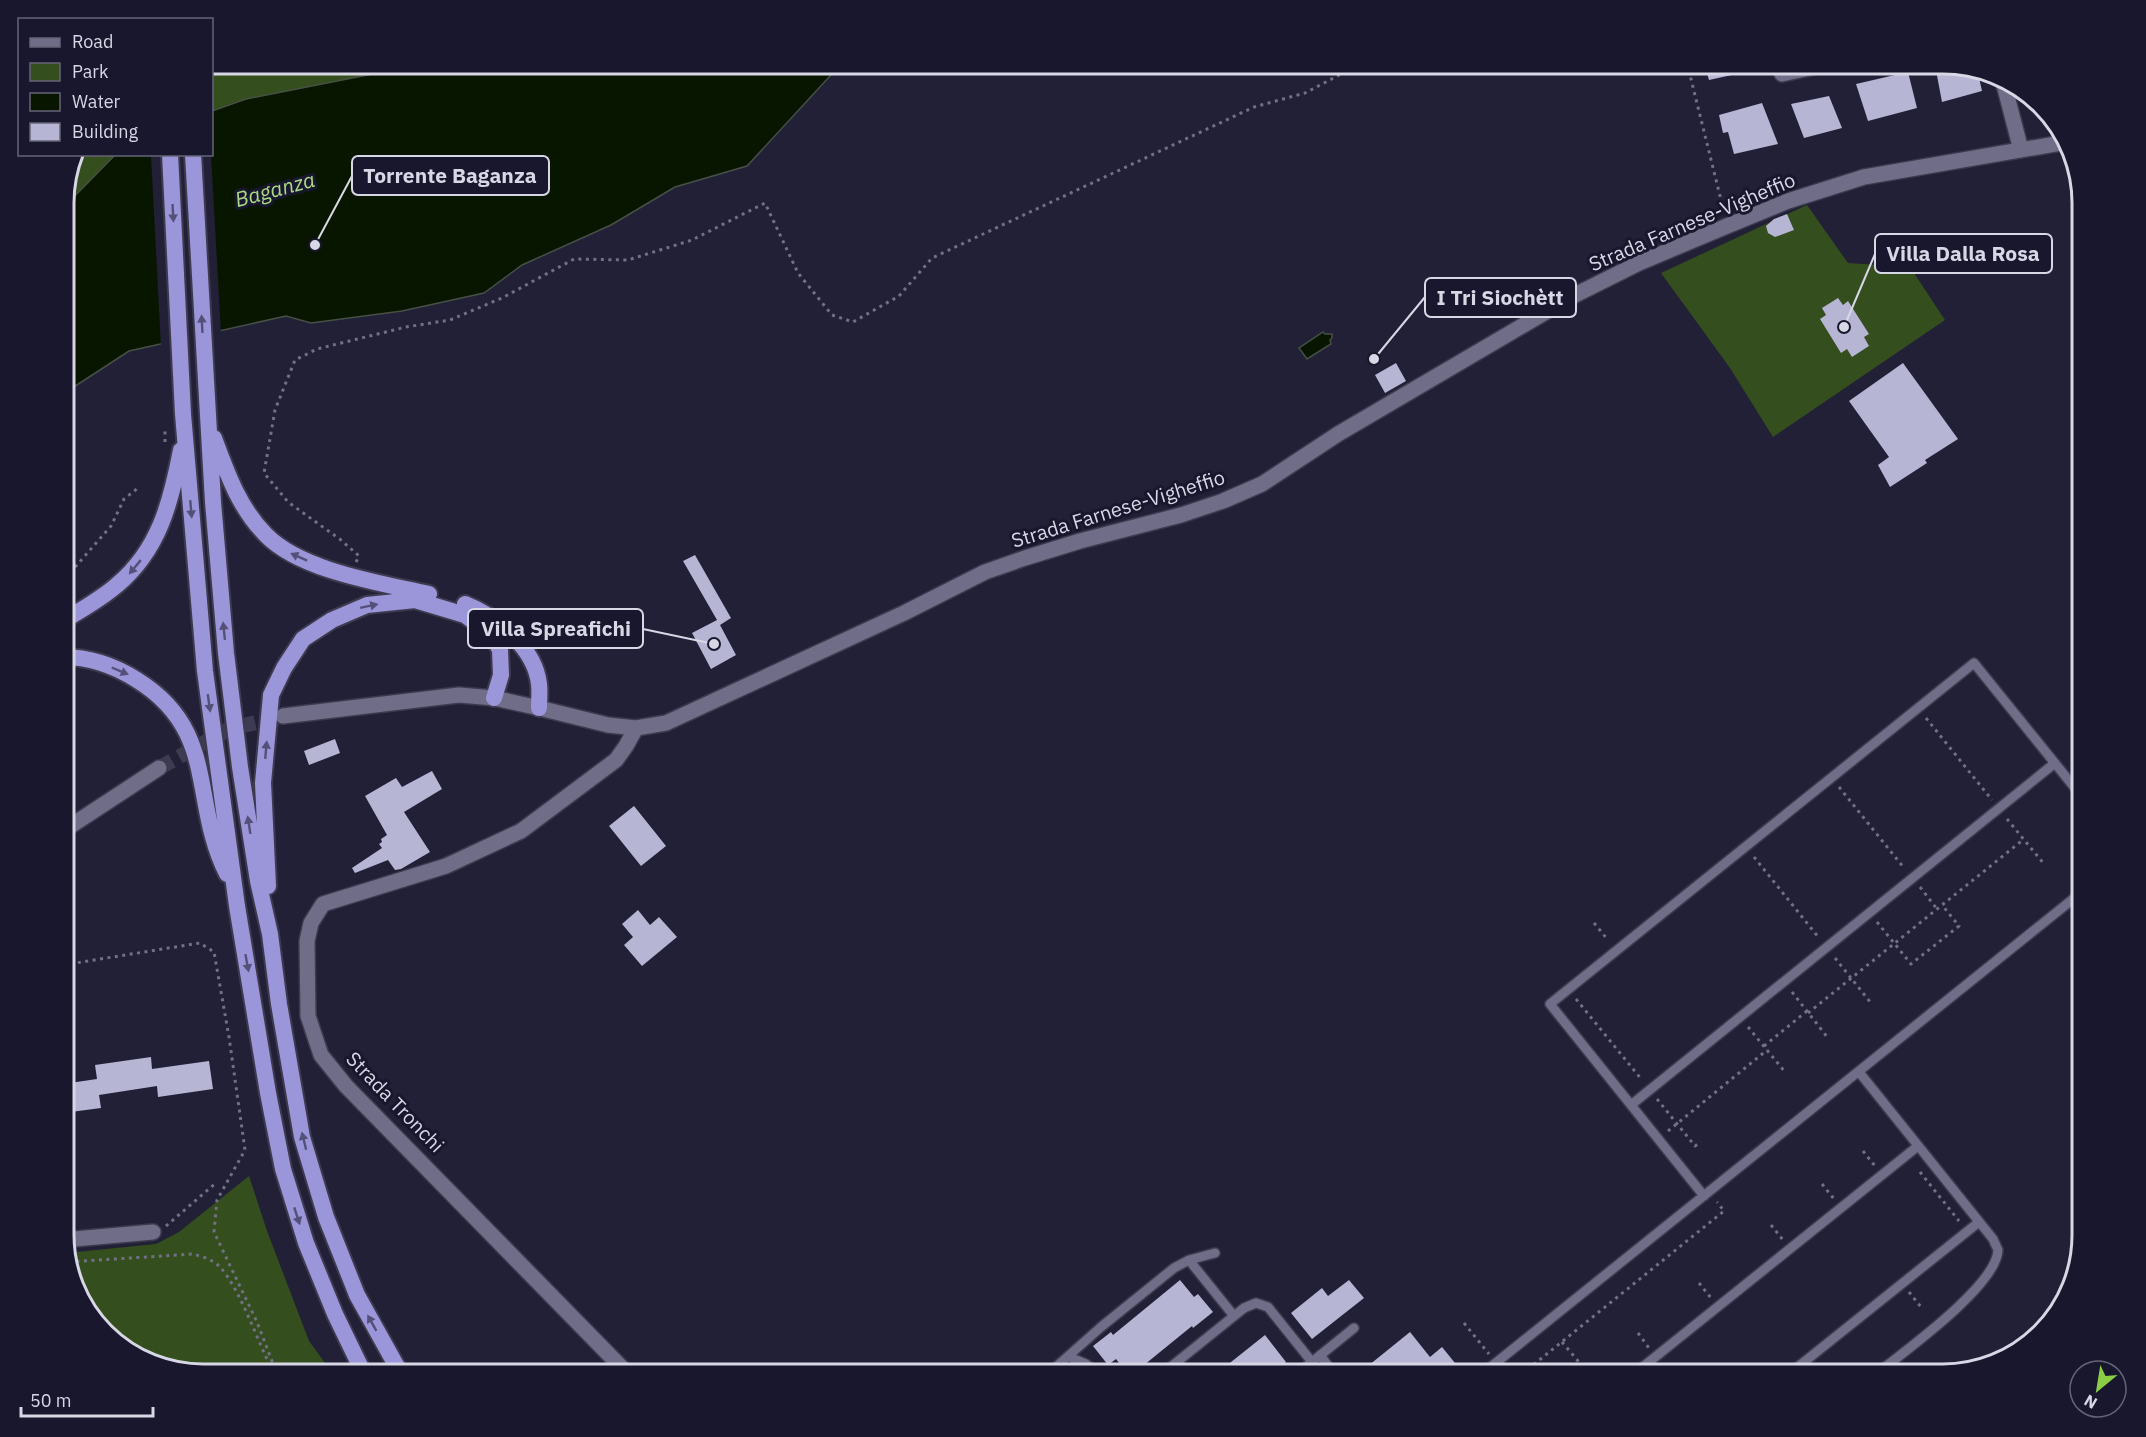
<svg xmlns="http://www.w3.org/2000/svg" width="2146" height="1437" viewBox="0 0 2146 1437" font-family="'IBM Plex Sans',sans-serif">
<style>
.green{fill:#354e1d}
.water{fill:#081600;stroke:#465045;stroke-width:1.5}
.pier{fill:#222037}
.building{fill:#b6b5d3}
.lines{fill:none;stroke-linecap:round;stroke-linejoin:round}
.tertiary-tunnel{stroke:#3d3b51;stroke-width:15;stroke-dasharray:15 8;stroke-linecap:butt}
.service-casing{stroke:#3d3a4e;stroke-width:12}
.minor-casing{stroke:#3d3a4e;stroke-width:18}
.tertiary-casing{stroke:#3d3a4e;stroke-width:18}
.trunk-casing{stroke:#3d3a4e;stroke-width:20}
.path{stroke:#717084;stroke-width:3;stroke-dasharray:3 4.5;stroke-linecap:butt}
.service{stroke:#6f6d88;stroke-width:9}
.minor{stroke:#6f6d88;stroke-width:15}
.tertiary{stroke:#6f6d88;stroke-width:15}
.trunk{stroke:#9b95d9;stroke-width:16}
.oneway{fill:#54507a}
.labels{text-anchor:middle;stroke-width:6;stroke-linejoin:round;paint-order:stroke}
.street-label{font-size:20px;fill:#d7d7e6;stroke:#19172d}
.water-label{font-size:21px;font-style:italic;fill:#acda86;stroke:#19172d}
.rim{fill:none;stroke:#d7d7e6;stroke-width:3}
.leader{fill:none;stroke:#d7d7e6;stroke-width:2}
.callout-dot{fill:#d7d7e6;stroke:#19172d;stroke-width:2}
.callout{fill:#19172d;stroke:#d7d7e6;stroke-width:2}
.callout-label{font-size:21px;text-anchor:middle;font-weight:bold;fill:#d7d7e6}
</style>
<rect width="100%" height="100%" fill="#222037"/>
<path class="green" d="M212 63H428L246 99 212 111Z
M82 155H115L63 208C63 186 67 171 82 155Z
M1807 205 1848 263 1910 267 1945 320 1773 437 1730 368 1661 273Z
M249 1176 267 1231 309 1341 333 1374H203L125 1350 109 1334 110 1330 105 1329 82 1304 66 1253 156 1244 179 1232Z"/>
<path class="water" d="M428 63H842L747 166 675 187 611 225 522 265 484 293 402 311 311 323 286 316 129 351 63 394V208L115 155 212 154V111L246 99Z
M1323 332 1325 334H1332V338L1330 340 1331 344 1307 359 1299 348Z"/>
<path class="pier" d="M151 155H211L221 333 161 347Z"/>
<path class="building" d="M1704 63H1758L1759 69 1709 80Z
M1944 63 1978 73 1982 91 1942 102 1935 65Z
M1908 72 1917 108 1868 121 1856 84Z
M1829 96 1842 128 1804 138 1791 104Z
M1762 103 1778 144 1734 154 1728 132 1723 133 1719 115Z
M1787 214 1794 230 1775 237 1768 233 1766 226 1774 219Z
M1838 298 1843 305 1848 301 1869 334 1864 337 1869 346 1852 357 1847 349 1841 353 1820 319 1826 315 1822 308Z
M1396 363 1406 381 1385 393 1375 375Z
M1903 363 1958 439 1925 460 1927 463 1890 487 1878 465 1889 457 1849 401Z
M695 555 731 618 720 625 736 655 711 669 692 633 717 620 683 561Z
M335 739 340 753 309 765 304 751Z
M432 771 442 789 404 812 430 852 401 869 395 870 388 860 355 873 352 868 382 848 379 844 382 842 381 839 387 835 365 796 396 778 402 787Z
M634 806 666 846 641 866 609 826Z
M638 910 650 925 659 917 677 937 642 966 624 945 633 937 622 924Z
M151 1057 152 1069 209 1061 213 1089 158 1097 157 1086 99 1095 101 1108 63 1113V1084L97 1079 95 1065Z
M1180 1280 1194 1297 1198 1294 1213 1312 1193 1328 1192 1326 1133 1374H1128L1116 1359 1108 1365 1093 1346 1111 1332 1113 1335Z
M1349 1280 1364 1298 1312 1339 1291 1313 1322 1288 1328 1296Z
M1410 1332 1430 1357 1442 1347 1455 1363 1442 1374H1358Z
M1265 1335 1286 1362 1271 1374H1216Z"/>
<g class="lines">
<path class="tertiary-tunnel" d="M159 768 229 729 280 717"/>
<defs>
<path id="service" d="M1859 1072 1993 1239 1998 1250C1997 1285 1904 1352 1876 1374
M1631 1105 2055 763
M1704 1196 1550 1004 1974 663 2083 798
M1189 1260 1234 1316
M1320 1355 1334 1374
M1069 1357 1086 1364 1099 1374
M1048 1374 1101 1327 1174 1268 1189 1260 1215 1253
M1162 1374 1244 1308 1256 1303 1268 1307 1312 1362
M1297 1374 1354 1328
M1482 1374 2083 891
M1634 1374 1918 1146
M1789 1374 1979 1222"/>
<path id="minor" d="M1782 74 1832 63
M2003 81 2021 150
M539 708 608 725 636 728 666 723 904 613 985 572 1025 558 1080 541 1181 515 1223 501 1262 484 1338 434 1573 296 1639 263 1727 226 1788 201 1864 177 2067 142
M63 1240 153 1232
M628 1374 346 1086 321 1055 308 1016 307 941 311 923 323 904 446 866 521 831 616 760 626 746 636 728"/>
<path id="tertiary" d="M283 716 459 695 494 698 539 708
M63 831 159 768"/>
<path id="trunk" d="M170 154 183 414 205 671 237 906 268 1093 283 1169 306 1243 335 1314 364 1374
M193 154 213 502 226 653 240 767 258 881 270 934 279 1004 302 1137 326 1217 357 1295 401 1374
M214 438C227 473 239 508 266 535 301 571 381 583 429 594
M465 604C497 617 535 648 539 684 540 692 539 700 539 708
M63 621C81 610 101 599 117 585 159 550 171 502 181 450
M63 657C89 657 115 666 137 680 219 731 190 801 227 874
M268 886 263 783 271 695 284 668 303 639 332 620 367 605 415 600 465 615 492 635 500 650 501 675 494 698"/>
</defs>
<use href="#service" class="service-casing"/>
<use href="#minor" class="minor-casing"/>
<use href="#tertiary" class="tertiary-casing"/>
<use href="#trunk" class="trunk-casing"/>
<path class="path" d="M1687 63 1724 212
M165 442V428
M356 562 359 556 341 540 288 502 264 473 275 410 295 360 317 349 406 327 450 320 502 298 574 259 628 260 692 240 765 203 798 273 832 315 853 322 899 296 932 258 1254 107 1305 93 1362 63
M63 576 76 566 111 526 124 499 138 488
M1926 718 1992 800
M1839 787 1904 868
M2007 819 2044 864
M1754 857 1819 938
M1920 887 1937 909
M1877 922 1911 964 1959 926 1942 905
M1594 923 1608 940
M1835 958 1871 1003
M63 965 200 943 214 952 229 1037 245 1150 217 1200 214 1232 257 1322 277 1374
M1792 992 1828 1038
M1576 999 1642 1080
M1808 1013 2024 839
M1748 1027 1785 1072
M1764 1046 1807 1011
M1657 1099 1695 1146 1701 1142
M1668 1131 1767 1050
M1863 1151 1875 1166
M1920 1172 1959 1221
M1822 1184 1834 1199
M1771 1225 1783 1240
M166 1226 217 1182
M69 1262 192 1254C202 1256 214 1260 221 1268 242 1293 258 1343 274 1374
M1699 1283 1711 1298
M1909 1292 1921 1307
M1464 1323 1489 1354
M1638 1333 1649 1348
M1562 1342 1589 1374
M1522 1374 1724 1211 1717 1202"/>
<use href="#service" class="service"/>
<use href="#minor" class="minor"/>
<use href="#tertiary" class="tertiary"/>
<use href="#trunk" class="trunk"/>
</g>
<defs><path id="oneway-solid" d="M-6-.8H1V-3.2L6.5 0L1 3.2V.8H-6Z" transform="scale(1.5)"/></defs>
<g class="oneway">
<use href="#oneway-solid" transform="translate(173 213) rotate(87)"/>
<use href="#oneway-solid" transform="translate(202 324) rotate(-93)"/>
<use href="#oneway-solid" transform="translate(191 509) rotate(85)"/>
<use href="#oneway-solid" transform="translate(299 557) rotate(-156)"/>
<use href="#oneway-solid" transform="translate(135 567) rotate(130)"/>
<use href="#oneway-solid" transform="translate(369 606) rotate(-12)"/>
<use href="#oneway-solid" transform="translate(224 631) rotate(-96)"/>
<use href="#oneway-solid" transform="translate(120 671) rotate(23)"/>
<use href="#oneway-solid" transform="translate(209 703) rotate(82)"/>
<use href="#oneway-solid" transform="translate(266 750) rotate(-85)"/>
<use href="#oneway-solid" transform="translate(249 825) rotate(-99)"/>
<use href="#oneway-solid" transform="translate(247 963) rotate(80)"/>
<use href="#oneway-solid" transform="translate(304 1141) rotate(-104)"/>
<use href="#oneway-solid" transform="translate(297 1216) rotate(72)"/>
<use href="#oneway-solid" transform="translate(372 1323) rotate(-119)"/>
</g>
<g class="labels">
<g class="street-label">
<text transform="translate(1692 222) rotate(-23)" y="7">Strada Farnese-Vigheffio</text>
<text transform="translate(1118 509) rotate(-17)" y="7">Strada Farnese-Vigheffio</text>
<text transform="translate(395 1102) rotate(46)" y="7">Strada Tronchi</text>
</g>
<g class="water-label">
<text transform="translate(275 190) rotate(-15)" y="7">Baganza</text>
</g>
</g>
<path d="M0 0H2146V1437H0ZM203 74H1943A129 129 0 0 1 2072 203V1235A129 129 0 0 1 1943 1364H203A129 129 0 0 1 74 1235V203A129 129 0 0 1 203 74Z" fill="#19172d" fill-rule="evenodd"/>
<path class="rim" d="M203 74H1943A129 129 0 0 1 2072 203V1235A129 129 0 0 1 1943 1364H203A129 129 0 0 1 74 1235V203A129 129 0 0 1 203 74Z"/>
<path class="leader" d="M315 245L352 176M1844 327L1875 254M1374 359L1425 297M714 644L643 629"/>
<g class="callout-dot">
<circle cx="315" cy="245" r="6"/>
<circle cx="1844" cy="327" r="6"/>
<circle cx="1374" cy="359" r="6"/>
<circle cx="714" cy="644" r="6"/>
</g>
<g class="callout">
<rect x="352" y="156" width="197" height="39" rx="6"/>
<rect x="1875" y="234" width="177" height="39" rx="6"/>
<rect x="1425" y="278" width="151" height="39" rx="6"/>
<rect x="468" y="609" width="175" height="39" rx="6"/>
</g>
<g class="callout-label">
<text x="450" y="183">Torrente Baganza</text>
<text x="1963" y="261">Villa Dalla Rosa</text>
<text x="1500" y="305">I Tri Siochètt</text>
<text x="556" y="636">Villa Spreafichi</text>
</g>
<rect x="18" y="18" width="195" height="138" fill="#19172d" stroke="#656477" stroke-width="1.5"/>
<rect x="30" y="38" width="30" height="9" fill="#6f6d88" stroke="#656477" stroke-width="1.5"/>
<text x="72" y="48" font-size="18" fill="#d7d7e6">Road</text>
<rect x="30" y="63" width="30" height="18" fill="#354e1d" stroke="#656477" stroke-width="1.5"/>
<text x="72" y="78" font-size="18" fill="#d7d7e6">Park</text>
<rect x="30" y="93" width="30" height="18" fill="#081600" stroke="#656477" stroke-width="1.5"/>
<text x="72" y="108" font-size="18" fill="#d7d7e6">Water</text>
<rect x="30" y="123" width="30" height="18" fill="#b6b5d3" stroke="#656477" stroke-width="1.5"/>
<text x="72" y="138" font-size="18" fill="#d7d7e6">Building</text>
<g transform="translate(2098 1389) rotate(210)"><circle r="28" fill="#19172d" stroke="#656477" stroke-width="1.5"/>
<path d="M0-4.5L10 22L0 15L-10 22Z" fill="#8bce46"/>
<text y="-9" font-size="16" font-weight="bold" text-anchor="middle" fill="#d7d7e6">N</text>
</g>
<path d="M21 1407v9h132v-9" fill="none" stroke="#d7d7e6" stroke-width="3"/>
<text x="30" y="1407" font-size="18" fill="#d7d7e6" stroke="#19172d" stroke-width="4.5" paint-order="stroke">50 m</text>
</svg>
